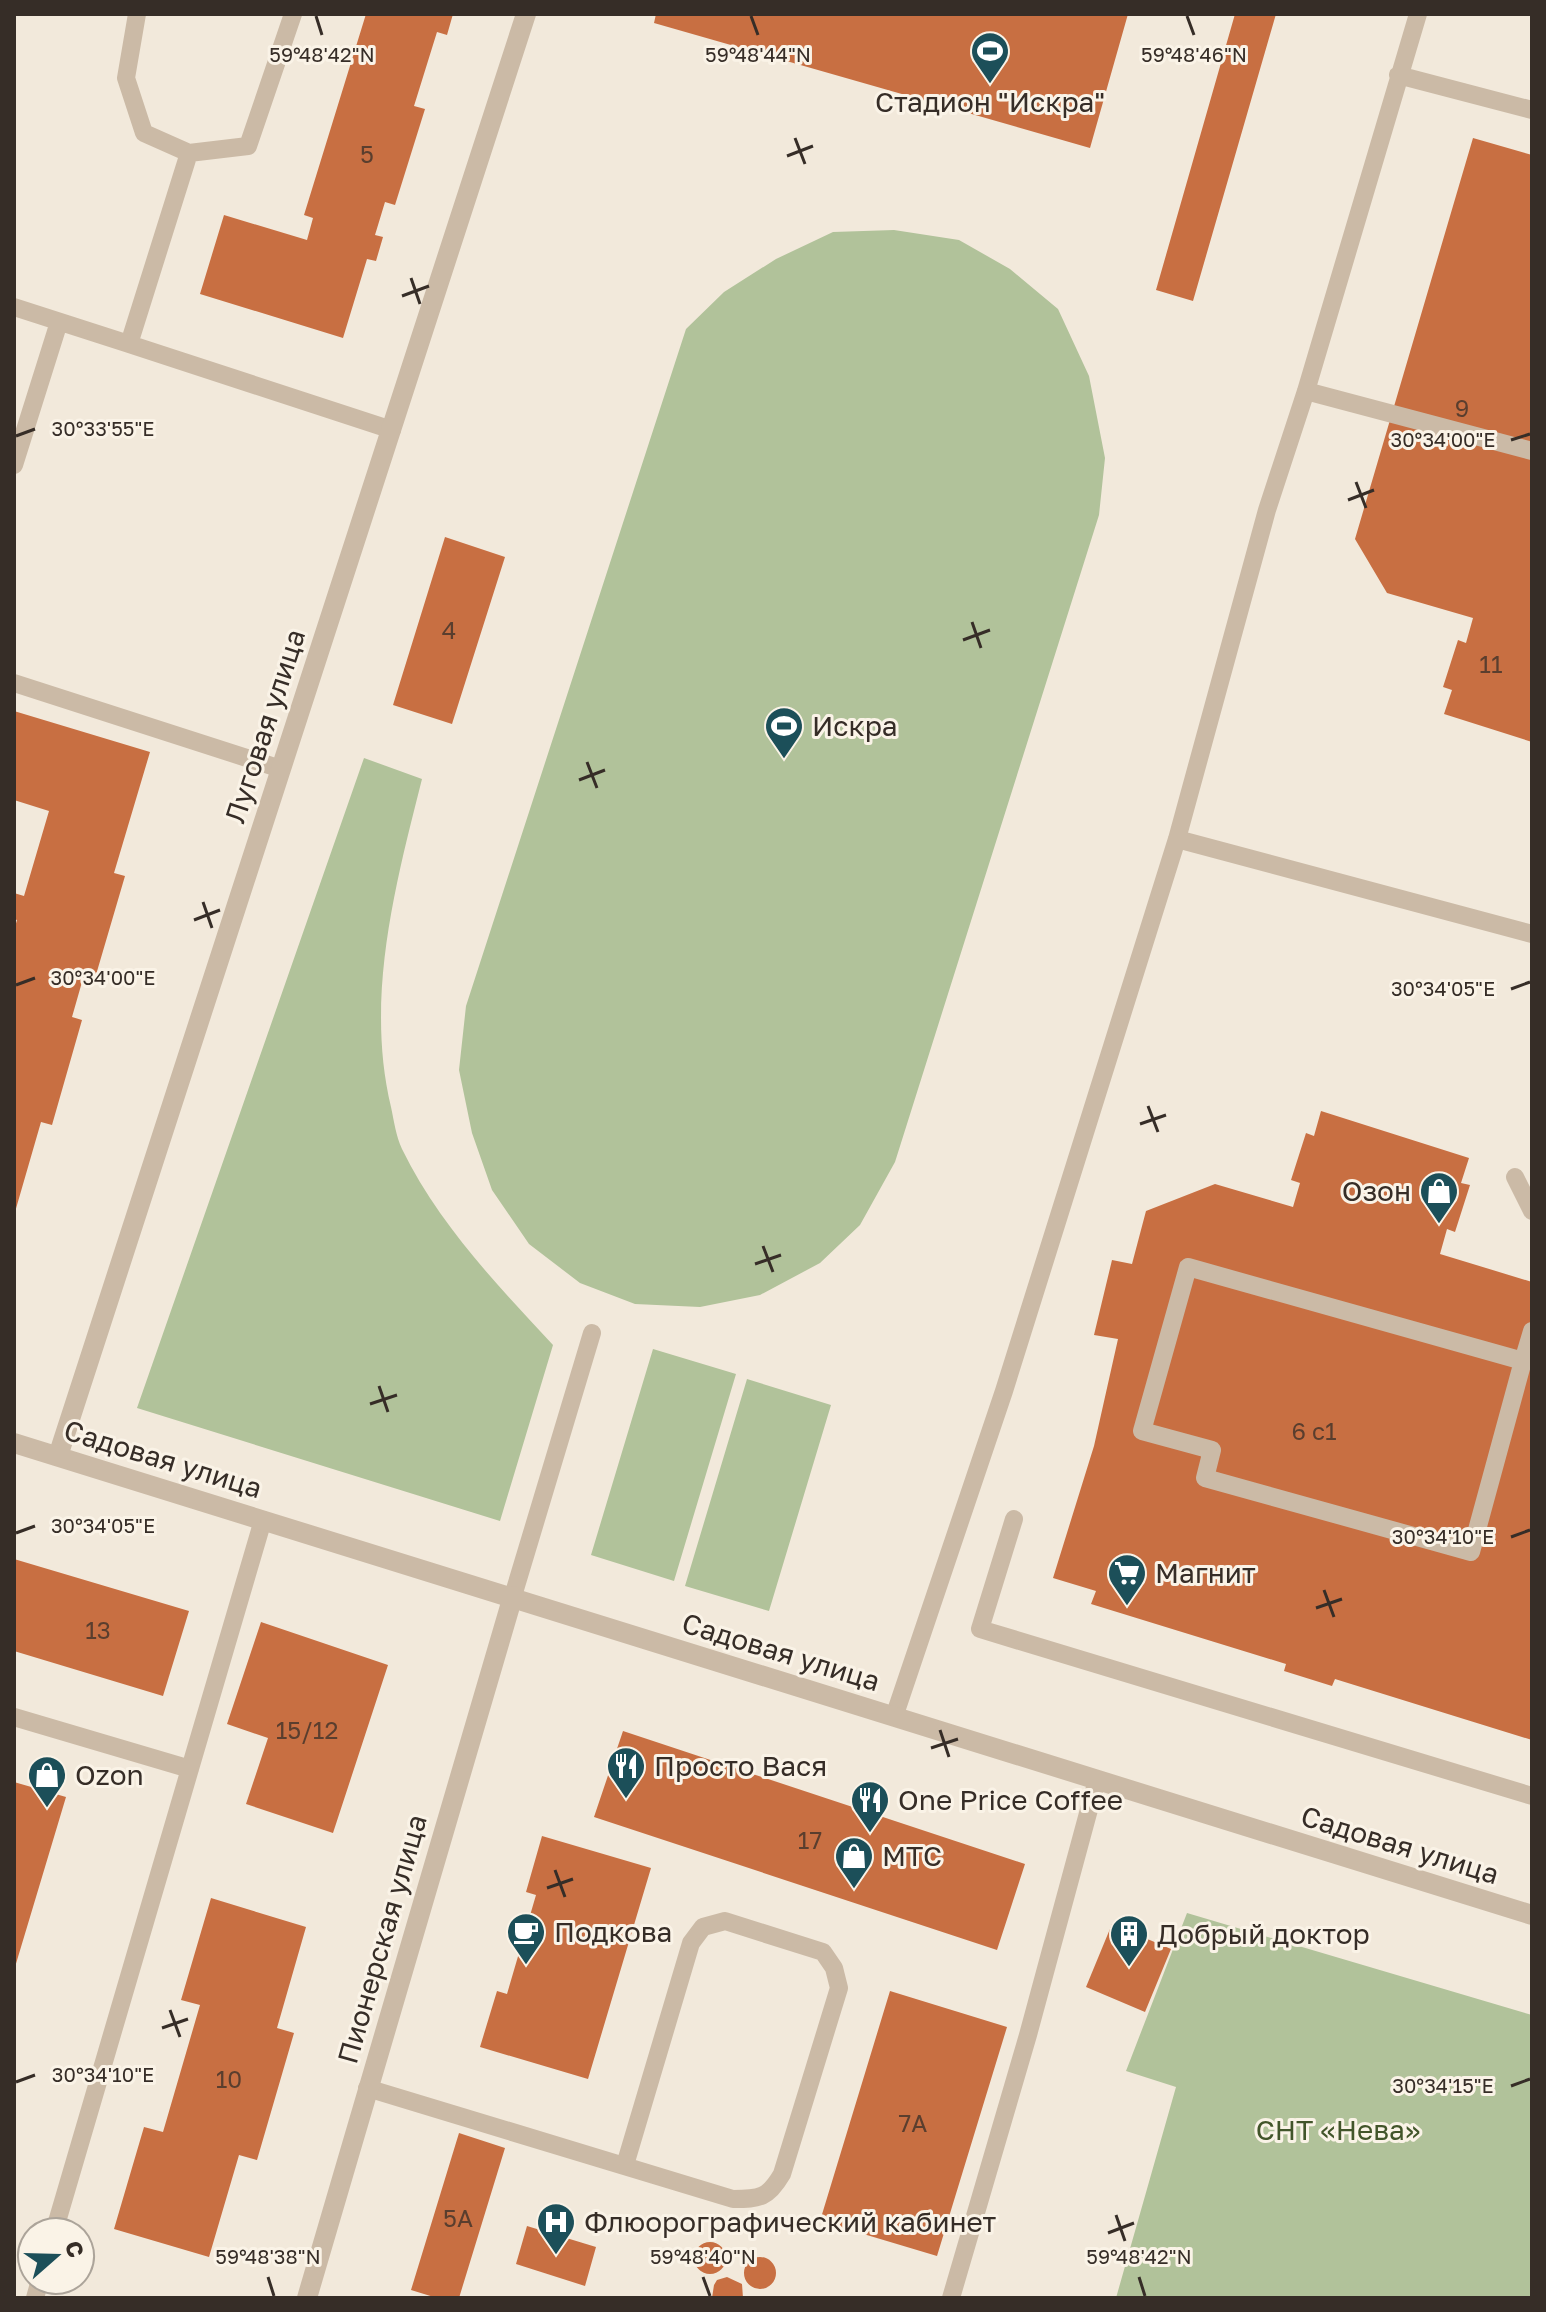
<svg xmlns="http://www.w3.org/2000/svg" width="1546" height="2312" viewBox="0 0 1546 2312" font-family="'Golos Text',sans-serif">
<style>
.green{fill:#b1c29a}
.building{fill:#c86f42}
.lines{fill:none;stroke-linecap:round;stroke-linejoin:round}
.lane{stroke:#cbbaa6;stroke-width:18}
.street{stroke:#cbbaa6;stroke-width:20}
.ticks{fill:none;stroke:#362d27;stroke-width:3}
.labels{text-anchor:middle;stroke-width:6;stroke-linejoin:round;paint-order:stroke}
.number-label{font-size:24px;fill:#5a3e2e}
.poi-label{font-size:28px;fill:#362d27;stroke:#faf3e7;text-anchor:start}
.street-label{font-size:28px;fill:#362d27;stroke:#faf3e7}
.park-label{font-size:28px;fill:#42552a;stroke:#faf3e7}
.ticks-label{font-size:20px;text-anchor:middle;fill:#362d27;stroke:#faf3e7;stroke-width:6;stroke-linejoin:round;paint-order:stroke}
</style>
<rect width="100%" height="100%" fill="#f2e9db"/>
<path class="green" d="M894 230 959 240 1010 269 1058 309 1089 376 1105 458 1099 515 895 1162 860 1225 820 1263 760 1295 700 1307 635 1304 580 1283 529 1244 492 1190 472 1133 459 1070 466 1006 686 329 724 292 776 259 833 232Z
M364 758 422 779C395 886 365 998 391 1107 394 1121 396 1136 402 1149 438 1223 497 1285 553 1345L500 1521 137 1408Z
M653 1349 736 1374 674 1581 591 1555Z
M747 1379 831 1405 769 1611 685 1586Z
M1187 1913 1532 2015V2298H1116L1176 2087 1126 2071Z"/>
<path class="building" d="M366 14H453L447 35 437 32 414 106 425 109 395 205 385 202 375 235 383 237 376 261 367 259 343 338 200 294 224 215 307 240 313 218 304 215Z
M656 14H1128L1090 148 654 23Z
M1235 14H1276L1193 301 1156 290Z
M1473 138 1532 155V742L1444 714 1452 690 1443 687 1458 640 1466 643 1473 618 1387 593 1355 539Z
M445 537 505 557 452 724 393 705Z
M14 711 150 752 114 873 125 876 93 985 82 982 72 1017 82 1020 52 1125 41 1122 15 1212 14 930 17 920 14 919V893L24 896 49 811 14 800Z
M1321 1111 1469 1158 1461 1183 1470 1185 1455 1232 1447 1229 1440 1254 1532 1282V1740L1335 1679 1332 1686 1284 1671 1286 1664 1091 1604 1096 1591 1053 1578 1094 1446 1118 1339 1094 1335 1112 1260 1132 1264 1146 1211 1215 1184 1293 1207 1300 1183 1291 1180 1306 1133 1314 1136Z
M14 1559 189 1611 163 1696 14 1651Z
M261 1622 388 1665 333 1833 246 1804 268 1738 227 1724Z
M623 1731 1025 1864 997 1950 594 1817Z
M14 1782 66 1797 15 1967H14Z
M542 1836 651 1868 588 2079 480 2047 497 1991 507 1994 536 1895 526 1892Z
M211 1898 306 1927 277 2028 294 2033 257 2160 239 2155 209 2257 114 2229 144 2127 163 2132 200 2005 181 2000Z
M1112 1924 1171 1949 1145 2012 1086 1987Z
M890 1991 1007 2027 937 2256 820 2221Z
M459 2133 505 2148 459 2298H437L411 2290Z
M527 2226 596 2247 585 2286 516 2264Z
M694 2258a16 16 0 1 1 32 0a16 16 0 1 1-32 0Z
M744 2273a16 16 0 1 1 32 0a16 16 0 1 1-32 0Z
M727 2277 742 2284 743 2298H712L714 2285 717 2280Z"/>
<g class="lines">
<path class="lane" d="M137 14 126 78 144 133 189 153 248 146 293 14
M1398 75 1532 110
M189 153 129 344 392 430
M14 307 129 344
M1306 391 1532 451
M14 465 59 322
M14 683 281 769
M1177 839 1532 934
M1515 1177 1532 1211
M1523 1361 1471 1552 1205 1478 1212 1450 1142 1431 1188 1267 1523 1361 1532 1331
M1014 1519 980 1629 1532 1796
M513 1596 592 1333
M14 1717 190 1769
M894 1717 1004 1391 1177 839 1267 510 1306 391 1418 14
M367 2088 733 2199C760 2199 768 2198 782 2174L839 1988 834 1968 823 1952 725 1921 703 1927 691 1943 625 2165
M54 2232 263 1520
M35 2298 40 2280
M951 2298 1028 2035 1097 1780"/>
<path class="street" d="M14 1443 1532 1915
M58 1456 526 14
M307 2298 513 1596"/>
</g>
<path class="ticks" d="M316 16 322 35M751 16 758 35M1187 16 1194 35M795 138 805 164M787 156 813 146M411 278 420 304M402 296 429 286M16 436 35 429M1511 440 1530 434M1356 482 1366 508M1348 500 1374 490M972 622 981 648M963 640 990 630M587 762 597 788M579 780 605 770M203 902 212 928M194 920 220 910M16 985 35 978M1511 989 1530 982M1148 1106 1158 1132M1140 1124 1166 1115M763 1246 773 1272M755 1264 781 1255M379 1386 388 1412M370 1404 397 1395M16 1533 35 1526M1511 1537 1530 1530M1324 1590 1334 1617M1316 1608 1342 1599M940 1730 949 1757M931 1748 958 1739M555 1870 565 1897M547 1888 573 1879M170 2010 180 2037M162 2028 188 2019M16 2082 35 2075M1511 2086 1530 2079M1116 2215 1125 2241M1108 2233 1134 2223M268 2277 274 2296M703 2277 710 2296M1139 2277 1145 2296"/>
<defs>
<symbol id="stadium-pin" viewBox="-11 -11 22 30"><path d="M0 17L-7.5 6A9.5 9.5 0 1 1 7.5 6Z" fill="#1c4f59" stroke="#faf3e7"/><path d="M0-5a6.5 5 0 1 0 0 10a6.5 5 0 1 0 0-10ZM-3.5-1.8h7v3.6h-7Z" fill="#fff"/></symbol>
<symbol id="shop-pin" viewBox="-11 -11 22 30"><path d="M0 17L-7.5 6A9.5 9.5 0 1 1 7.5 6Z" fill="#1c4f59" stroke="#faf3e7"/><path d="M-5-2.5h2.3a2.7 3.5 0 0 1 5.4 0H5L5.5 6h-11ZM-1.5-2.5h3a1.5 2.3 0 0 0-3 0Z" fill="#fff"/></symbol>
<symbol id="supermarket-pin" viewBox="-11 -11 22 30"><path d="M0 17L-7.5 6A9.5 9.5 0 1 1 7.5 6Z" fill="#1c4f59" stroke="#faf3e7"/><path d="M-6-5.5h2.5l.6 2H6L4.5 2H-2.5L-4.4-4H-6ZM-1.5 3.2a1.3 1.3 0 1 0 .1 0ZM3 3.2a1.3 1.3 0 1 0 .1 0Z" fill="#fff"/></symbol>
<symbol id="restaurant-pin" viewBox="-11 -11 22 30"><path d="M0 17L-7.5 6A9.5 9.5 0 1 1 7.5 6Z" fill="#1c4f59" stroke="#faf3e7"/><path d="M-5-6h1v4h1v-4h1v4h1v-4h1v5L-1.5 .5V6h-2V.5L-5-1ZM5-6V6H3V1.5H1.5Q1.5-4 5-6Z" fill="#fff"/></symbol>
<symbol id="cafe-pin" viewBox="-11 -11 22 30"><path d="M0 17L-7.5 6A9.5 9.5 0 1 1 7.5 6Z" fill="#1c4f59" stroke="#faf3e7"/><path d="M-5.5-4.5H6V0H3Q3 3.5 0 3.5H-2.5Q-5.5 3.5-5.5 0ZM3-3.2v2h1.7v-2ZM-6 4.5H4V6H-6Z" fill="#fff"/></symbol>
<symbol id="building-pin" viewBox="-11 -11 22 30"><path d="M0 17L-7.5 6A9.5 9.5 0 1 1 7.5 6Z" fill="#1c4f59" stroke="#faf3e7"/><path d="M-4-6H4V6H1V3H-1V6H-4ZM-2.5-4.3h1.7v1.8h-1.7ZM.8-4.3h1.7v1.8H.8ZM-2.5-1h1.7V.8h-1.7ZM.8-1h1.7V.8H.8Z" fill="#fff"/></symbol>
<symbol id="hospital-pin" viewBox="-11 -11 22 30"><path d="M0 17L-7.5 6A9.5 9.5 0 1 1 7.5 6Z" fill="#1c4f59" stroke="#faf3e7"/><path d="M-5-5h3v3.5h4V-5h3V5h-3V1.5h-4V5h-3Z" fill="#fff"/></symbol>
</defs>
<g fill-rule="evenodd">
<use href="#stadium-pin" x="968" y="29" width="44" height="60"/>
<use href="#stadium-pin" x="762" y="704" width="44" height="60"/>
<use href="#shop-pin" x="1417" y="1169" width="44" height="60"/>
<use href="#supermarket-pin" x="1105" y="1551" width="44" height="60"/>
<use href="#restaurant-pin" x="604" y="1744" width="44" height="60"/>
<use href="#shop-pin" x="25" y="1753" width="44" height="60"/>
<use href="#restaurant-pin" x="848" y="1778" width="44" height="60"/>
<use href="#shop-pin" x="832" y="1834" width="44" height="60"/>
<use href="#cafe-pin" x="504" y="1910" width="44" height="60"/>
<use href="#building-pin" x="1107" y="1912" width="44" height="60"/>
<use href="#hospital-pin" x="534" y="2200" width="44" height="60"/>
</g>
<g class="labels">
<g class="number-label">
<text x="367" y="163">5</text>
<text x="1462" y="417">9</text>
<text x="449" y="639">4</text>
<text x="1491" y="673">11</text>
<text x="1314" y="1440">6 с1</text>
<text x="98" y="1639">13</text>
<text x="307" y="1739">15/12</text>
<text x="810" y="1849">17</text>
<text x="229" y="2088">10</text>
<text x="913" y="2132">7А</text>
<text x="458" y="2227">5А</text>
</g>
<g class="poi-label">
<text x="990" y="112" text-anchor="middle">Стадион "Искра"</text>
<text x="812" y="736">Искра</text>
<text x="1411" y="1201" text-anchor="end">Озон</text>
<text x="1155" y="1583">Магнит</text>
<text x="654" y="1776">Просто Вася</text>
<text x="75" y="1785">Ozon</text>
<text x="898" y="1810">One Price Coffee</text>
<text x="882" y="1866">МТС</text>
<text x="554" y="1942">Подкова</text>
<text x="1157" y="1944">Добрый доктор</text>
<text x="584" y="2232">Флюорографический кабинет</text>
</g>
<g class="street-label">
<text transform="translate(265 726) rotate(-72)" y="10">Луговая улица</text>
<text transform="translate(163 1459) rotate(17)" y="10">Садовая улица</text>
<text transform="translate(781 1652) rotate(17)" y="10">Садовая улица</text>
<text transform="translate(1400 1845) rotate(17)" y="10">Садовая улица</text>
<text transform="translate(382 1939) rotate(-74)" y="10">Пионерская улица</text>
</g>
<g class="park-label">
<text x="1338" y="2140">СНТ «Нева»</text>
</g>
</g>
<g class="ticks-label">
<text x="758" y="62">59°48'44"N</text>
<text x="1194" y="62">59°48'46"N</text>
<text x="322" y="62">59°48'42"N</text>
<text x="103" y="436">30°33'55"E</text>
<text x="1443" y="447">30°34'00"E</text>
<text x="103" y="985">30°34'00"E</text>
<text x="1443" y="996">30°34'05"E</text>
<text x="103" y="1533">30°34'05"E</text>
<text x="1443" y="1544">30°34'10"E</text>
<text x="103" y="2082">30°34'10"E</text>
<text x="1443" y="2093">30°34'15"E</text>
<text x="268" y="2264">59°48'38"N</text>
<text x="703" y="2264">59°48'40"N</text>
<text x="1139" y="2264">59°48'42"N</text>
</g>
<rect width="1546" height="2312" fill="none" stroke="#362d27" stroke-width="32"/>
<g transform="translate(56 2256) rotate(70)"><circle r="38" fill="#faf3e7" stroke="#aca49a" stroke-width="2"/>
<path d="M0-6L14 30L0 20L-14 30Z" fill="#1c4f59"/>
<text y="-12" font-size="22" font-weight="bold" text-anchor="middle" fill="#362d27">С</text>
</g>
</svg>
